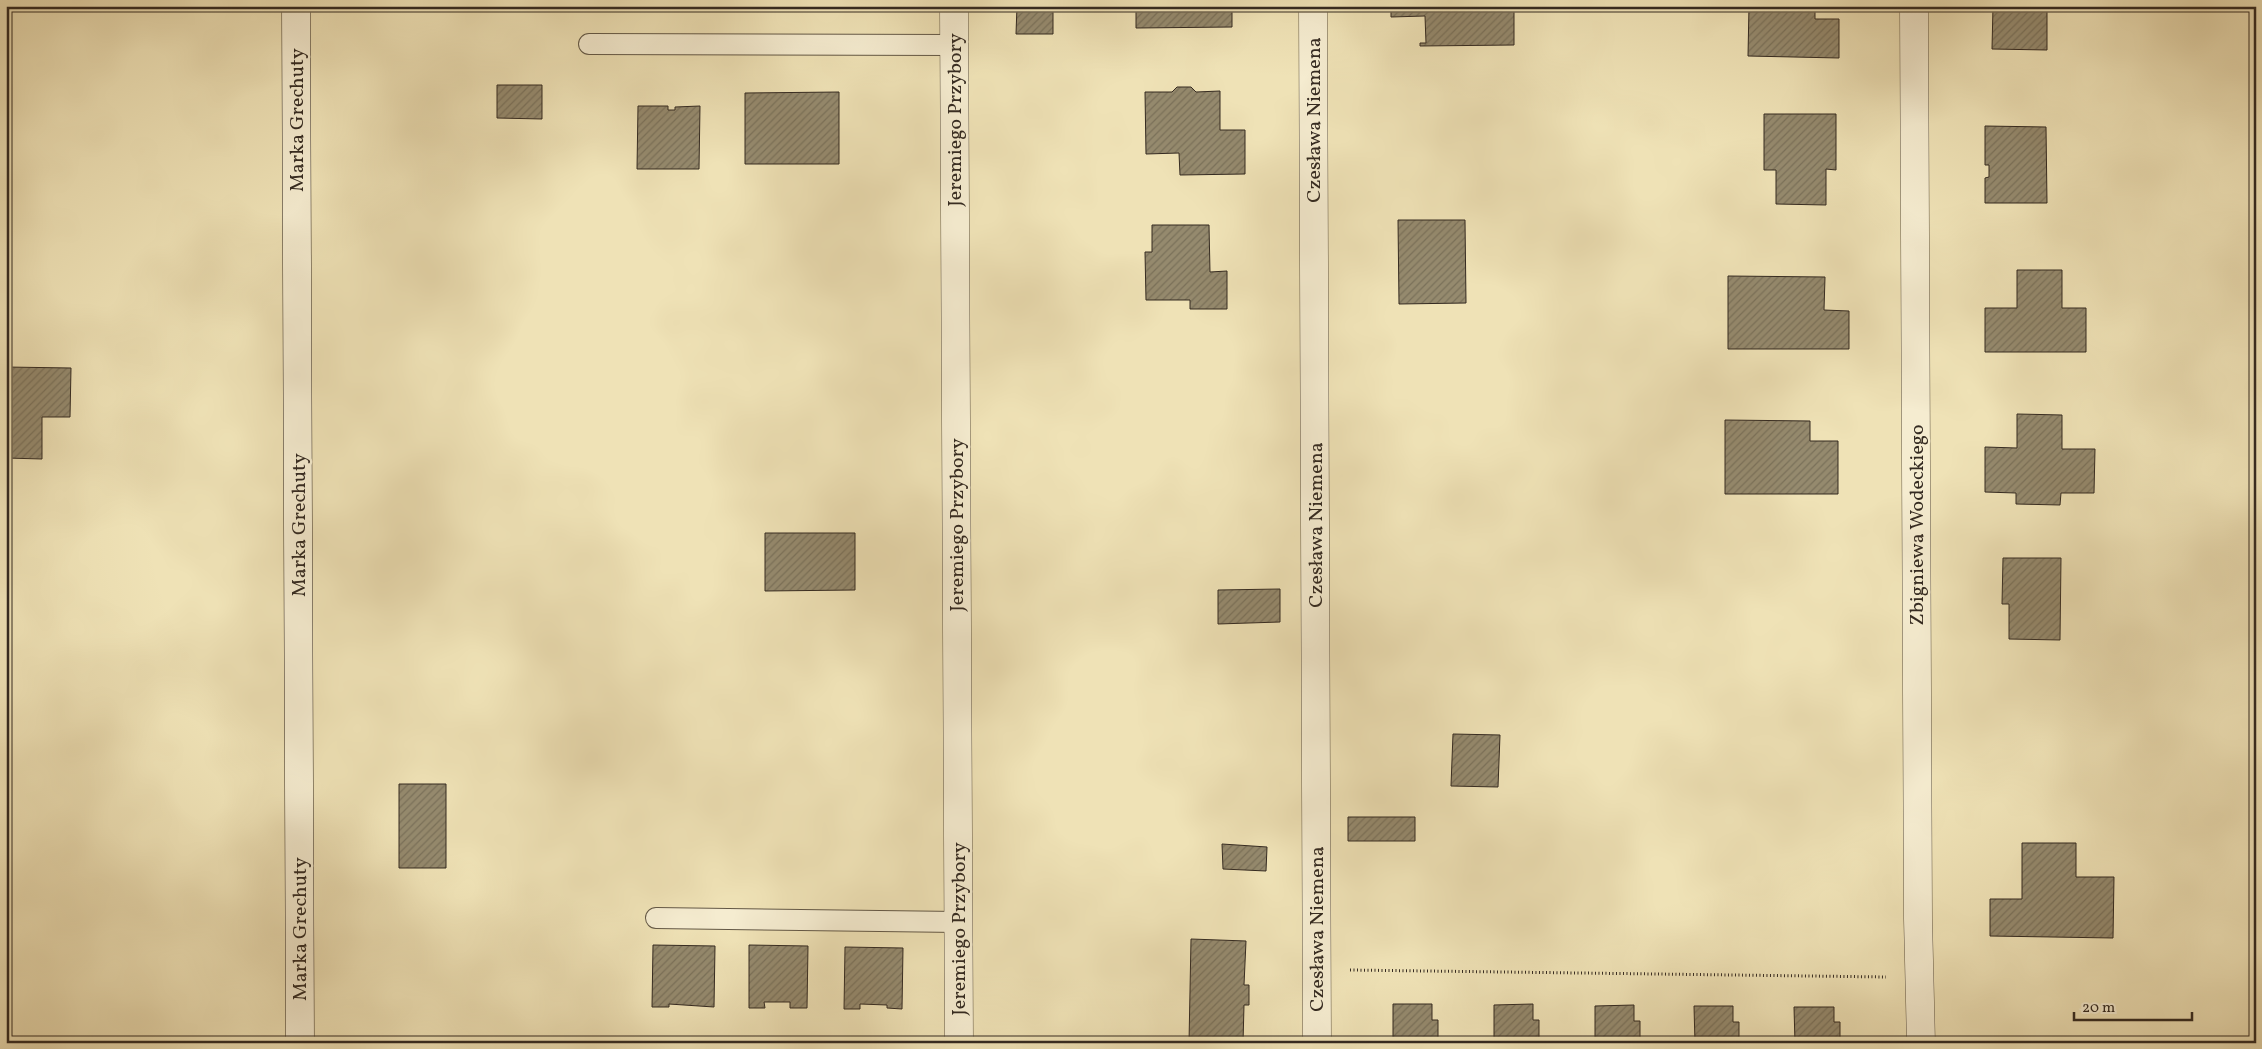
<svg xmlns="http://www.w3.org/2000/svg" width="2262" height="1049" viewBox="0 0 2262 1049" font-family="Vollkorn,serif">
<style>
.building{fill:url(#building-hatch);stroke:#342a21}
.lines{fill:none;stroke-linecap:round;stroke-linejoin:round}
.lane-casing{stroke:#635846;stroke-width:22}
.street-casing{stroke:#635846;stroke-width:29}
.secondary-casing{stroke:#342a21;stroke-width:29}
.path{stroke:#342a21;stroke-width:3;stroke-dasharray:1 2.5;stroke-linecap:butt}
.lane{stroke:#f5ecd0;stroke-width:20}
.street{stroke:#f5ecd0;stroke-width:28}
.secondary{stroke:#f5ecd0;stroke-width:28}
.labels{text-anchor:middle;stroke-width:4.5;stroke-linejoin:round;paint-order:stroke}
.street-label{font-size:20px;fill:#342a21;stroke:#f5ecd0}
</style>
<defs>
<pattern id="building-hatch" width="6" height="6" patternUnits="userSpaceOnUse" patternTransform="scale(1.25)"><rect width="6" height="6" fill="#958a6e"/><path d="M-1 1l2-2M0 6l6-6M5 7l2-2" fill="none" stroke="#7a715a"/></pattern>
</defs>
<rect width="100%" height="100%" fill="#efe2b6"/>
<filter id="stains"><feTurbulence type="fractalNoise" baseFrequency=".004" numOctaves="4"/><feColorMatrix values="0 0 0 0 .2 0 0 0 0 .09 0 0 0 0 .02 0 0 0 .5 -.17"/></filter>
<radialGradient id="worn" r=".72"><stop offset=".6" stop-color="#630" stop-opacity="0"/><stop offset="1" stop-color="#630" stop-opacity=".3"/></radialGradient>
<path class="building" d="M1017 6H1053V34H1016Z
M1136 6H1232V27L1136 28Z
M1391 6H1514V45L1420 46V43H1426L1425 16 1391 17Z
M1749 6H1815V19H1839V58L1748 56Z
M1993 6H2047V50L1992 49Z
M497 85H542V119L497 118Z
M1177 87H1191L1196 92 1220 91V130H1245V174L1180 175 1179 153 1146 154 1145 92H1172Z
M839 92V164H745V93Z
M638 106H668V110H675V107L700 106 699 169H637Z
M1764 114H1836V170L1826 169V205L1776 204V170H1764Z
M1985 126 2046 127 2047 203H1985V178L1989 177V165H1985Z
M1398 220H1465L1466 303 1399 304Z
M1152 225H1209L1210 272 1227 271V309H1190V300H1146L1145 252H1152Z
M2017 270H2062V308H2086V352H1985V308H2017Z
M1728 276 1825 277 1824 310 1849 311V349H1728Z
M6 367 71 368 70 417H42V459L6 458Z
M2017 414 2062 415V449H2095L2094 493H2061L2060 505 2016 504V493L1985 492V447L2017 448Z
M1725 420 1810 421V441H1838V494H1725Z
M765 533H855V590L765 591Z
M2003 558H2061L2060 640 2009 639V604H2002Z
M1280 589V622L1218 624V590Z
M1453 734 1500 735 1498 787 1451 786Z
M399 784H446V868H399Z
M1348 817H1415V841H1348Z
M2022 843H2076V877H2114L2113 938 1990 936V899H2022Z
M1222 844 1267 847 1266 871 1223 869Z
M1191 939 1246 941 1244 985H1249V1005H1244L1243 1043H1189Z
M653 945 715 946 714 1007 669 1004V1007H652Z
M749 945 808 946 807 1008H790V1002H764L765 1008H749Z
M845 947 903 948 902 1009 887 1008V1005L860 1004V1009H844Z
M1393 1004H1432V1020H1438V1043H1393Z
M1533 1004V1020H1539V1043H1494V1005Z
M1634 1005V1021H1640V1043H1595V1006Z
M1694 1006H1733V1022H1739V1043H1695Z
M1794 1007H1834V1022H1840V1043H1795Z"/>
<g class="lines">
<defs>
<path id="lane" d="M589 44 954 45
M656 918 958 922"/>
<path id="street" d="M954 6 959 1043
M1313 6 1317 1043
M1914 6 1918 919 1921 1043"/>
<path id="secondary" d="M296 6 300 1043"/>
</defs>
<use href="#lane" class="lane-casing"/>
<use href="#street" class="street-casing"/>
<use href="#secondary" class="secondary-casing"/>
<path class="path" d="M1350 970 1886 977"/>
<use href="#lane" class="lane"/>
<use href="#street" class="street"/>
<use href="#secondary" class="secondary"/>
</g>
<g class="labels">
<g class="street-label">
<text transform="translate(296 120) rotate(-90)" y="7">Marka Grechuty</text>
<text transform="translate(954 120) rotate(-90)" y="7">Jeremiego Przybory</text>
<text transform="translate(1313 120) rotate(-90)" y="7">Czesława Niemena</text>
<text transform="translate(298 525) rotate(-90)" y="7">Marka Grechuty</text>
<text transform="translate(956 525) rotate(-90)" y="7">Jeremiego Przybory</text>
<text transform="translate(1315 525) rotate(-90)" y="7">Czesława Niemena</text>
<text transform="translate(1916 525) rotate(-90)" y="7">Zbigniewa Wodeckiego</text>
<text transform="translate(299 929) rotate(-90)" y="7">Marka Grechuty</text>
<text transform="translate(958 929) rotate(-90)" y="7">Jeremiego Przybory</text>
<text transform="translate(1316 929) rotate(-90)" y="7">Czesława Niemena</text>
</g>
</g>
<rect width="2262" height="1049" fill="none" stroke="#efe2b6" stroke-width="25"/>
<rect x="8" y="8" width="2247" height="1034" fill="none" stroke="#342a21" stroke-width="2.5"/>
<rect x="12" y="12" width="2237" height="1024" fill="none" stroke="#342a21"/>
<path d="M2074 1012v8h118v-8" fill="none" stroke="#342a21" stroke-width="2.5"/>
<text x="2082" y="1012" font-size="15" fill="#342a21" stroke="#f5ecd0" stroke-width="4" paint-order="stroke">20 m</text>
<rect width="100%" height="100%" filter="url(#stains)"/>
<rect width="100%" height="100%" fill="url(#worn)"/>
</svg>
